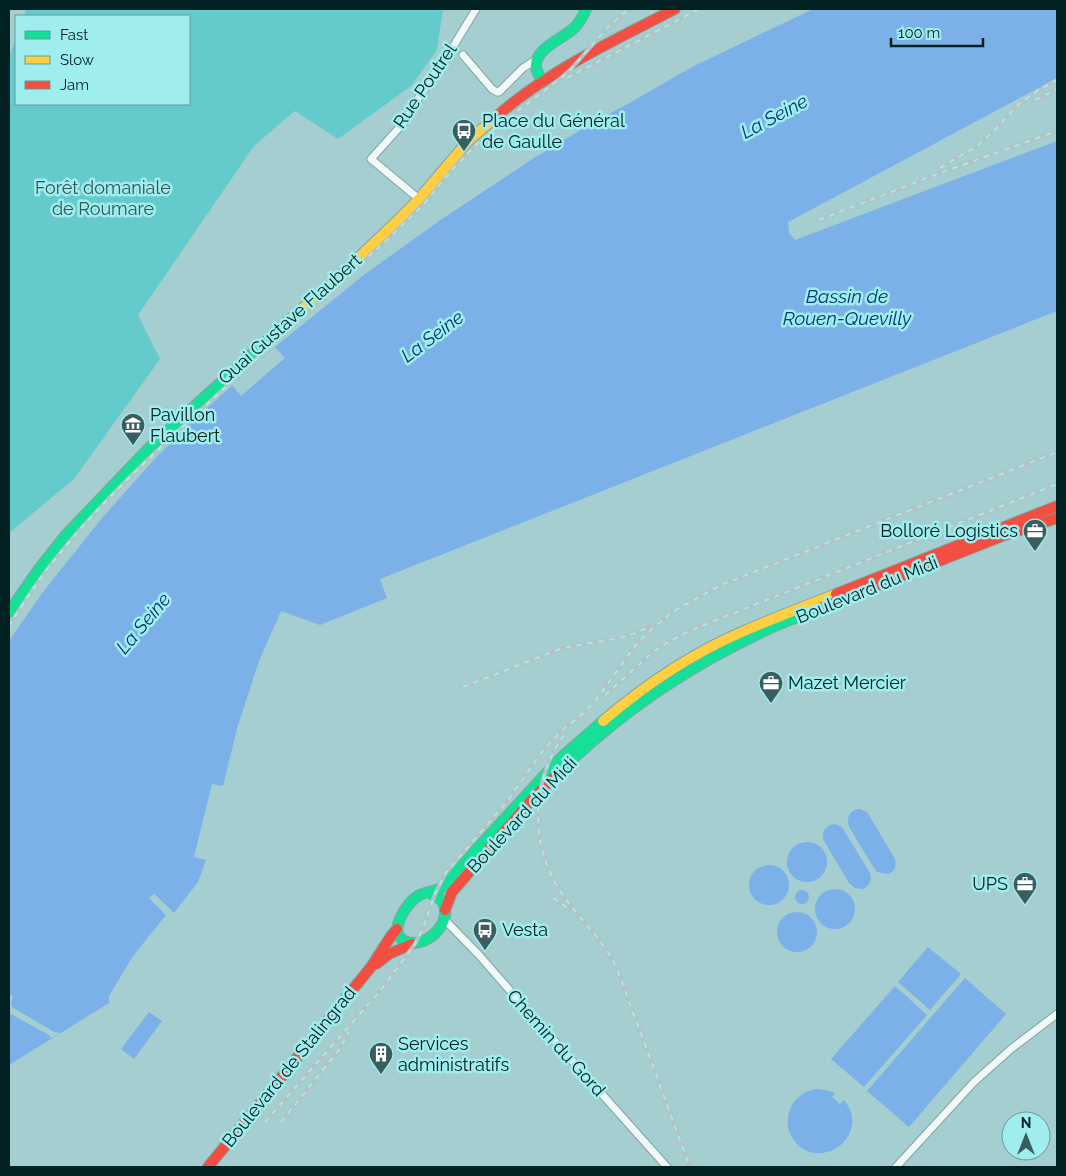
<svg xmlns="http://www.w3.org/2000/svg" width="1066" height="1176" viewBox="0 0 1066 1176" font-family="Raleway,sans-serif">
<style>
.green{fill:#65cacc}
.water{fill:#7bb0e9}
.pier{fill:#a4ced0}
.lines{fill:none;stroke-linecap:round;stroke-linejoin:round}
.street-casing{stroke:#81a3a4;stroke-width:9}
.fast-casing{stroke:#81a3a4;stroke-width:12}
.slow-casing{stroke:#81a3a4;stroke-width:12}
.jam-casing{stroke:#81a3a4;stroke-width:12}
.street{stroke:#f1f8f8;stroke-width:7}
.fast{stroke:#16e098;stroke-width:10}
.slow{stroke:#ffcf43;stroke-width:10}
.jam{stroke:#f24e42;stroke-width:10}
.rail-casing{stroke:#b5c1c2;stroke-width:4}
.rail{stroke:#a0edee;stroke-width:2;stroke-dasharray:5.5;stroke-linecap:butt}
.labels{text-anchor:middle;stroke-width:5;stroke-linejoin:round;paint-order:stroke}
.street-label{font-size:18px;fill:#012122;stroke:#a0edee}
.poi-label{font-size:18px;fill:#012122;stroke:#a0edee;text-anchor:start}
.park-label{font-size:18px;fill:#335656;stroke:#a0edee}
.water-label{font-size:19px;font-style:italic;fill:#033775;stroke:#a0edee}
</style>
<rect width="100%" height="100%" fill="#a4ced0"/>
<path class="green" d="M26 9H443L437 50 411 86 338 139 295 111 254 146 138 315 160 359 74 479 9 533V55H10L16 38V104H189V16H24Z"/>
<path class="water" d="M813 9H1057V78L788 222 789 233 795 240 1057 141V311L380 579 387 598 320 625 281 611 259 661 238 725 223 786 212 784 194 857 206 860 198 882 174 913 154 894 150 898 166 915 133 956 109 996V1003L9 1065V641L43 592 103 517 160 453H161L187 426 275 347 365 274 442 219 534 158 594 122 624 106 692 67Z
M859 809 867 812 895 859C898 873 888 877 876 871L849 827C846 818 850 810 859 809Z
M835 824 842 827 870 873C872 881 870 885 863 889L855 888 849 883 824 841C821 832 825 825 835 824Z
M787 862a20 20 0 1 1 40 0a20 20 0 1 1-40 0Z
M749 885a20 20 0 1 1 40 0a20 20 0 1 1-40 0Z
M815 909a20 20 0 1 1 40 0a20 20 0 1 1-40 0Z
M795 897a7 7 0 1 1 14 0a7 7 0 1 1-14 0Z
M777 932a20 20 0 1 1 40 0a20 20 0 1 1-40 0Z
M928 947 961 974 930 1010 898 982Z
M965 978 1006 1014 909 1127 867 1091Z
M895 986 927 1015 864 1087 831 1059Z
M149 1012 162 1021 134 1059 121 1049Z
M816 1089 826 1090 835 1093 832 1097 840 1104 844 1100C873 1136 818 1175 793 1139 788 1132 786 1122 789 1113 792 1100 803 1091 816 1089Z"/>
<path class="pier" d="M275 347 285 358 241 396 232 385Z
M154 894 174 913 172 915 154 897 153 898 168 914V917L149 898Z
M9 993 13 997 11 1002 12 1007 54 1032 60 1033 51 1038 49 1035 9 1013Z"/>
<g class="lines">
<defs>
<path id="street" d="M463 55 492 89 497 92H499L523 68 537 59
M419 199 371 159 407 119 419 97 448 55 476 9
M444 919 479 955 526 1009 667 1167
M896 1167 974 1082 1011 1049 1057 1014"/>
<path id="fast" d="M542 82C540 77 537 72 536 67 534 49 562 39 573 29 579 24 583 16 586 9
M9 612 39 569 65 536 150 447 288 321
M556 775C616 715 687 667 764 631 782 622 802 616 820 608
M430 893C433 895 437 896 440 899 457 917 429 949 407 942 385 935 406 903 418 896 425 892 433 891 440 889L542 778 563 756 603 721"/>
<path id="slow" d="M288 321 331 284 398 220 419 199 469 140 497 116
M603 721C645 685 693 653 744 631 774 618 806 606 836 594"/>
<path id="jam" d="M497 116C548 71 615 40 675 9
M836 594 1057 506
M820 608 1005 535 1057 518
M445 910 452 892 535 796 556 775
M376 964 389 954 412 944
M208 1167 371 967 391 936 397 929"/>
</defs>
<use href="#street" class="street-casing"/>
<use href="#fast" class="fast-casing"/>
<use href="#slow" class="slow-casing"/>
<use href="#jam" class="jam-casing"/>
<use href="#street" class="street"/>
<use href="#fast" class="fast"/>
<use href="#slow" class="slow"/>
<use href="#jam" class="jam"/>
<defs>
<path id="rail" d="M567 78 699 9
M1035 100 1057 89
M940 168 976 147 992 133 1019 104 1037 91 1057 80
M819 220 940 173 1057 131
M9 626C24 602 39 579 57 557 104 498 161 447 216 396 274 343 332 290 390 237L423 205 452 170 477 144 499 125 560 79 571 69 609 26 629 9
M463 687 560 649C590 641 623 642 650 626
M605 695 652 653 663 645 689 631 1057 484
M564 735C530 783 529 847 563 895 579 919 602 938 615 965 623 982 628 1000 635 1018 654 1067 671 1118 690 1167
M553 898 569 909
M265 1122 380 991 415 944 423 928 435 894 445 874 509 799 541 753 560 732 585 712 599 696 634 647 646 634 672 612 721 585 1057 452
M281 1122 339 1050 349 1032"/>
</defs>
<use href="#rail" class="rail-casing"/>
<use href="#rail" class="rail"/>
</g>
<defs>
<symbol id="bus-pin" viewBox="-11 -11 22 30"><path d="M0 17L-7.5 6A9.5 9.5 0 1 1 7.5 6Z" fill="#3a5e5f" stroke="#a0edee"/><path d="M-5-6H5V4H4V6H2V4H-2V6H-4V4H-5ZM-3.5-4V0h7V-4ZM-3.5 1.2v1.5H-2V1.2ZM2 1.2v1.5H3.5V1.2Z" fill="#fff"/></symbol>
<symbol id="museum-pin" viewBox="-11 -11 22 30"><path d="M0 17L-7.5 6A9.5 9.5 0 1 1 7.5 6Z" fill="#3a5e5f" stroke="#a0edee"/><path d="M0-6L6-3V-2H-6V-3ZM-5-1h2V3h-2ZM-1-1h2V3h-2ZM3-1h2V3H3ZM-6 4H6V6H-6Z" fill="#fff"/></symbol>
<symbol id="office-pin" viewBox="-11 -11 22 30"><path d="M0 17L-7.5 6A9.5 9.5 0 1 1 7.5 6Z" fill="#3a5e5f" stroke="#a0edee"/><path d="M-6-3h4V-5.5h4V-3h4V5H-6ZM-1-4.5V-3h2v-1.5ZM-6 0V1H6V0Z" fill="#fff"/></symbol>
<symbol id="building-pin" viewBox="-11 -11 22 30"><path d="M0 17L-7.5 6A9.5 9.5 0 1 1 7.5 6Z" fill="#3a5e5f" stroke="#a0edee"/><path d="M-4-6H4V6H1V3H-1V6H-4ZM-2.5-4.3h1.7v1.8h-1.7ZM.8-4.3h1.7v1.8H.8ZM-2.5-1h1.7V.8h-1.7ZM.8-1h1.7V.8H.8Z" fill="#fff"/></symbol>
</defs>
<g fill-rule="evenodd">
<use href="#bus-pin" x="450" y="117" width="28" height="38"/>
<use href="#museum-pin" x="119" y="411" width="28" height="38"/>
<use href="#office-pin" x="1021" y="517" width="28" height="38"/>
<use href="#office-pin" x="757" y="669" width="28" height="38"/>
<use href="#office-pin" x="1011" y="870" width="28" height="38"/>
<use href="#bus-pin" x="471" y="916" width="28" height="38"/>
<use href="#building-pin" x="367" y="1040" width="28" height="38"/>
</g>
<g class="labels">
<g class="street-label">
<text transform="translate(425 86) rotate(-56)" y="6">Rue Poutrel</text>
<text transform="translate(290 319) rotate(-42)" y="6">Quai Gustave Flaubert</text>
<text transform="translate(867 590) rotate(-22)" y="6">Boulevard du Midi</text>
<text transform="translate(522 815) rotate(-47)" y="6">Boulevard du Midi</text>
<text transform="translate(556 1043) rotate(48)" y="6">Chemin du Gord</text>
<text transform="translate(289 1067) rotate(-51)" y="6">Boulevard de Stalingrad</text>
</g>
<g class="poi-label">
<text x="482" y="127">Place du Général<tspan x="482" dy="21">de Gaulle</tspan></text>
<text x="150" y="421">Pavillon<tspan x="150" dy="21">Flaubert</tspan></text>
<text x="1018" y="537" text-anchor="end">Bolloré Logistics</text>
<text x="788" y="689">Mazet Mercier</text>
<text x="1008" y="890" text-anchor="end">UPS</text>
<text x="502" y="936">Vesta</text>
<text x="398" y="1050">Services<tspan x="398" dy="21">administratifs</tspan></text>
</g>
<g class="park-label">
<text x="103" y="194">Forêt domaniale<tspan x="103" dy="21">de Roumare</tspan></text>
</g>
<g class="water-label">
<text transform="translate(774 116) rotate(-28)" y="7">La Seine</text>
<text x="847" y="303">Bassin de<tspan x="847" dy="22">Rouen-Quevilly</tspan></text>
<text transform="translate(432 336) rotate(-37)" y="7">La Seine</text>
<text transform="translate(143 623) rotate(-50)" y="7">La Seine</text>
</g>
</g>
<rect width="1066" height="1176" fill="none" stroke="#012122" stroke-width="20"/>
<rect x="15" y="15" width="175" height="90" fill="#a0edee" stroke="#609b9c"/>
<rect x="25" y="31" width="25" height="8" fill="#16e098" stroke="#609b9c"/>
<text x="60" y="40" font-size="15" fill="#012122">Fast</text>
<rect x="25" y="56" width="25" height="8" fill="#ffcf43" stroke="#609b9c"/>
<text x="60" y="65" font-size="15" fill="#012122">Slow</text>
<rect x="25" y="81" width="25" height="8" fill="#f24e42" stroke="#609b9c"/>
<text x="60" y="90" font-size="15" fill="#012122">Jam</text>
<g transform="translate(1026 1136)"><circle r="24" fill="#a0edee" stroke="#609b9c"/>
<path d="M0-4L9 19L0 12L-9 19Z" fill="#3a5e5f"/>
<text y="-8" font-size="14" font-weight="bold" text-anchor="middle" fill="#012122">N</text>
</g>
<path d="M891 38v8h92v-8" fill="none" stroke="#012122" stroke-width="2.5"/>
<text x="898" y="38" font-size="15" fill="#012122" stroke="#a0edee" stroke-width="4" paint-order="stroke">100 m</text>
</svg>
